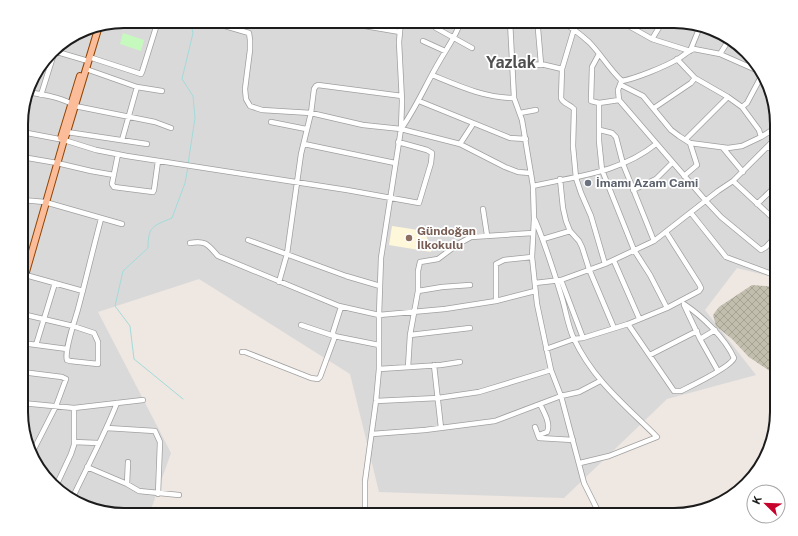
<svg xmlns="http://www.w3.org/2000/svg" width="798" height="536" viewBox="0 0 798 536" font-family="'Public Sans',sans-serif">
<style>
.residential{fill:#dad9d9}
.education{fill:#fff7da}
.construction{fill:url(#construction-cross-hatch)}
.park{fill:#c6f9be}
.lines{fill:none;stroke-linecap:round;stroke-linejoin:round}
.stream{stroke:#a2dbdb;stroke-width:1}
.minor-casing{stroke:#a0a0a0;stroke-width:6}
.major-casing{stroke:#934401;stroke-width:8}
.minor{stroke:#fff;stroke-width:4.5}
.major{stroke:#fbbc9a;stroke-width:6}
.worship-dot{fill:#6b7280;stroke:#fff;stroke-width:1.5}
.education-dot{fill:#8d6e63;stroke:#fff;stroke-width:1.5}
.labels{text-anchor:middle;stroke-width:3.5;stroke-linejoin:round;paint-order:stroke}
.worship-label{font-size:12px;font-weight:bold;fill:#5b616d;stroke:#fff;text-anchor:start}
.education-label{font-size:12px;font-weight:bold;fill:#785e54;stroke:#fff;text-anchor:start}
.district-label{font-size:16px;font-weight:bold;fill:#4f4f4f;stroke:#fff}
.rim{fill:none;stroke:#1c1c1c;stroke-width:2}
</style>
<defs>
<pattern id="construction-cross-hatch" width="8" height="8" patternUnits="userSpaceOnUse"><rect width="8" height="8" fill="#c2beae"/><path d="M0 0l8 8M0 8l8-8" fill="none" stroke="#a6a395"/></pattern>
</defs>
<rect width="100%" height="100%" fill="#eee7e2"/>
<path class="residential" d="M124 21H674L731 38 763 73 777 117V278L737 268 705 310 756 375 667 399 564 498 379 492 350 374 199 279 98 312 171 453 149 515H124L67 498 35 464 22 425V111L32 78 56 47 85 29Z"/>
<path class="education" d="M392 226 425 231 431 252 389 245Z"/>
<path class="construction" d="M752 285 777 287V376L749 357 732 339 716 326 713 315 719 307Z"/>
<path class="park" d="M123 33 144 40 141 51 120 44Z"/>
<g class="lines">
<path class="stream" d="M188 164 195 118 193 96 182 79 193 33 190 21
M183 399 134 359 130 326 115 306 123 271 148 248C148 226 153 226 172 218L185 183 188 167"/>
<defs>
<path id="minor" d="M142 21 156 26
M208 21 249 33 250 40V50L245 89 246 99 250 106 262 110 311 113 363 125 401 129 460 144 505 167 518 172 530 173
M510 21 514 98 522 120 533 186 534 219 532 257 537 304 551 370 561 396 584 483 597 509 603 515
M540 21 538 29 541 64
M561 21C571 27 580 34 589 42 601 54 609 69 622 81 637 78 664 67 678 59 683 56 688 51 694 49L720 54 763 73 747 103 742 107 759 130 761 137 742 146 728 148 690 143 679 136 671 130 643 96 621 85
M620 21 652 39 690 51 699 29
M359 25 400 32
M436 28 472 48
M574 29 562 69 561 98C563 104 570 104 574 109L573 146 576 178 581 193 591 216 605 264
M652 39 663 21
M423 41 445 51
M54 51 88 61
M599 54 592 67 591 101 599 103 619 100
M720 54 730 38
M89 57 141 74 142 72 158 21
M677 59 695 78 728 97 742 107
M512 63 542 65 541 64 562 69
M86 69 137 87 162 91
M432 75C459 86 485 98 514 98
M621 82 618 90 619 100 706 201 721 217 761 250 766 247 777 235
M28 92C43 95 62 97 75 106L155 122 171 128
M41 95 56 47
M419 101 510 138 526 139
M599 103V141L602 170 634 250 650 275 667 308
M654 108 691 83 695 78
M520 113 536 110
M271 122 306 129
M401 129C416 108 426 84 439 62 447 48 456 36 461 21
M600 130 612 133 616 137 623 164 654 241
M22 132 64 140 96 150 127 156 347 190 419 203 431 163 432 153 427 150 398 142
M67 132 147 144
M761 137 777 127
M122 140 137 87
M685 140 728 97
M304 144 395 163
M460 144 473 124
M769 147 777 153
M723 148 743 172
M118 154 112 184 114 187 153 192 154 190 158 161
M22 157 57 163 91 171 114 175
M684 176 697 165 690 143
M560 179 563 208 566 221 570 231 579 241 582 247 589 269 614 328
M733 181 777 222
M533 186C576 176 620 173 656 144
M633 190 656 179 672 163
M22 200 45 202 122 224
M757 204 777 185
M483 209 487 235
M691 213 726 257 777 276
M535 220C546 246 554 272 562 298 566 311 568 327 574 339 594 381 625 405 657 437L609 456 580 463
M543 239 570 231
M248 240 346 276 380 286
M190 243C206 240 208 245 218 256L339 306 379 315 445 309 496 301 535 291
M614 261 639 318
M22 274 83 291
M561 280 583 338
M279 282 287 254 301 154 311 113 314 89 316 86 318 85 402 96
M535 283 561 280 605 264 654 241 718 191 733 181 777 137
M418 291 442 287 470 285
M496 301V264L504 260 532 257
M684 305 700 339 718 371
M22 314 73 326 94 333 98 342V364L70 361 67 360C64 351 75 320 78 309 86 279 93 249 101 219
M628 324 674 391H681C691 386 731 367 734 358 725 338 702 316 684 304
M301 325 334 336 379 345
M410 335 470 328
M700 339 715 330
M22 343 67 349
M36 345 55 283
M546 349 574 339 583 338 628 324 667 308 699 291 701 288 699 284 666 232
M242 352H245L311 378 318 379 320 377 334 339 333 332 341 307
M650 355 697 331
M434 365 441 428
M408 367 410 335 418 291V271L420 262 438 259 458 244 471 237 533 233
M379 369 441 365 460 362
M22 372 62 377 66 379 56 406 33 451
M376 401 438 398 479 392 551 370
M22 403 74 408 143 400
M535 427 539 438 573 440
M107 428 155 431 160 442 158 494
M372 434 425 430 495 421 561 396 579 392 600 381
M539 435 547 432C551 424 544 412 540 404
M74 442 98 443
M87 467 127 484 139 491 179 495
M127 484 128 462
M56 486 71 454 74 445V408
M72 499C87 467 104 436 117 403
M365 515V481L376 401 379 369V315L381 258 401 129 402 101 399 42 401 21"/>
<path id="major" d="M61 138 80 76
M22 286 64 140 67 132 99 26"/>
</defs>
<use href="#minor" class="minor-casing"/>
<use href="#major" class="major-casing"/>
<use href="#minor" class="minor"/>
<use href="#major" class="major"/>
</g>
<circle class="worship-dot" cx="588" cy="183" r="4"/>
<circle class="education-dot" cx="409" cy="238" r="4"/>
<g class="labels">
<g class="worship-label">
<text x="596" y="187">İmamı Azam Cami</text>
</g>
<g class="education-label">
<text x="417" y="235">Gündoğan<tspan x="417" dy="14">İlkokulu</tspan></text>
</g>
<g class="district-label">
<text x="511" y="68">Yazlak</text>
</g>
</g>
<path d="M0 0H798V536H0ZM124 28H674A96 96 0 0 1 770 124V412A96 96 0 0 1 674 508H124A96 96 0 0 1 28 412V124A96 96 0 0 1 124 28Z" fill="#fff" fill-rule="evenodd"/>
<path class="rim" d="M124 28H674A96 96 0 0 1 770 124V412A96 96 0 0 1 674 508H124A96 96 0 0 1 28 412V124A96 96 0 0 1 124 28Z"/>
<g transform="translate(766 504) rotate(293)"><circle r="19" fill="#ffffff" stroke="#a4a4a4"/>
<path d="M0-3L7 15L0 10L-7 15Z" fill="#c7022c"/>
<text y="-6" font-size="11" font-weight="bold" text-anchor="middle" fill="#1c1c1c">K</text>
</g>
</svg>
